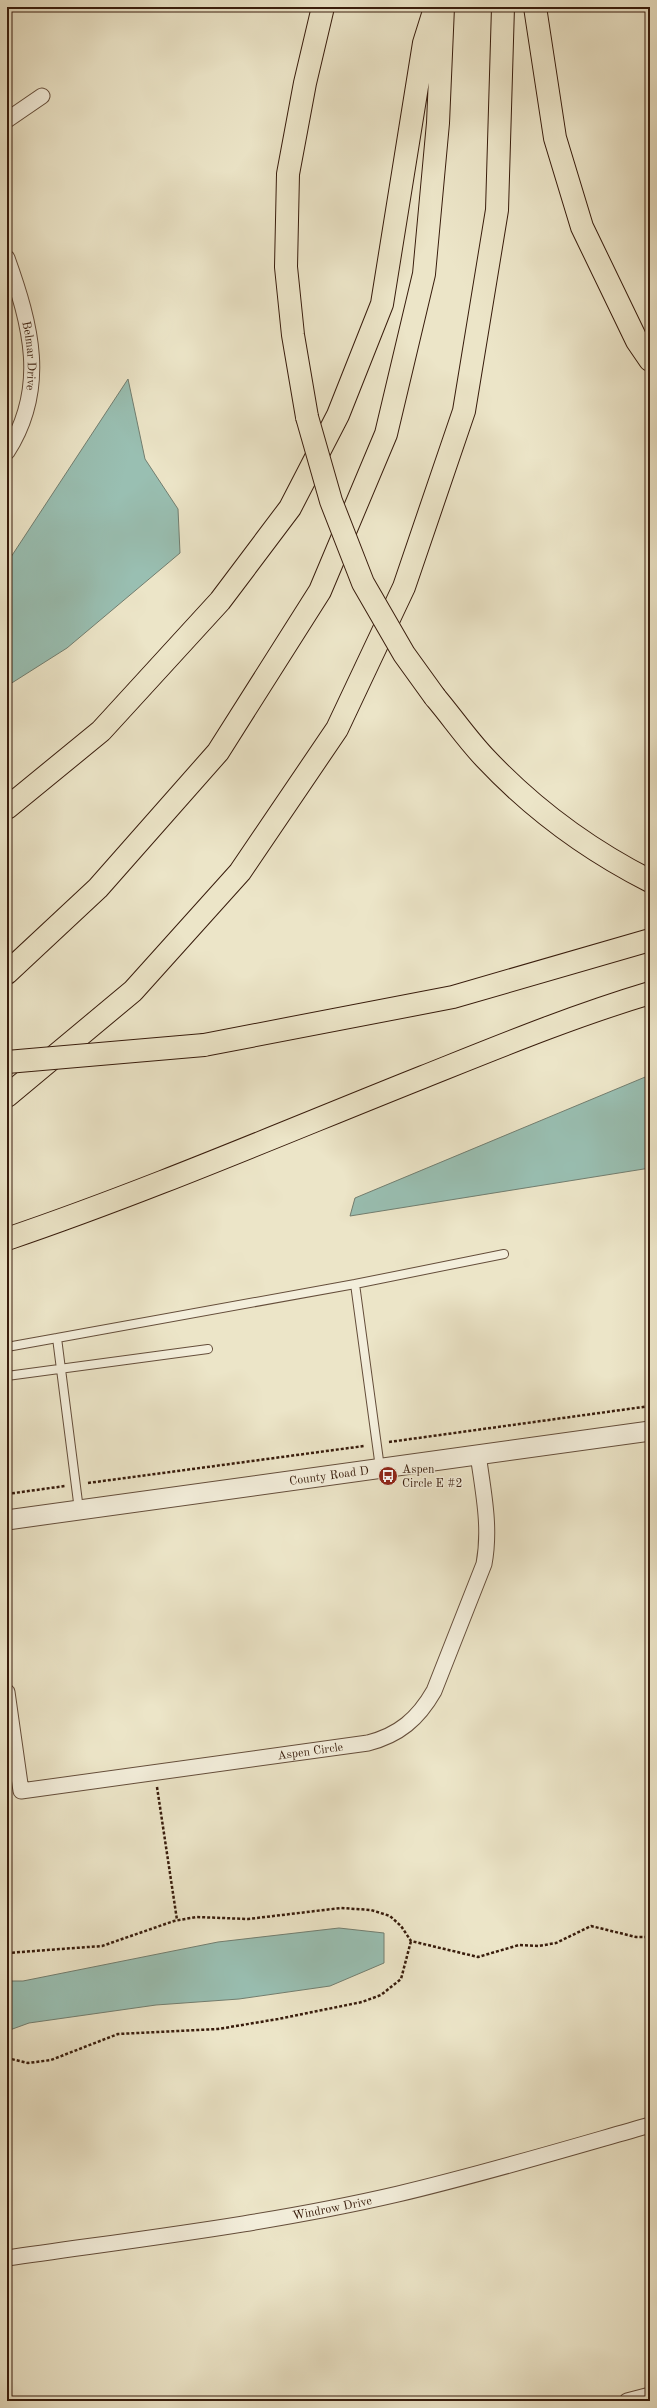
<svg xmlns="http://www.w3.org/2000/svg" width="657" height="2408" viewBox="0 0 657 2408" font-family="'Old Standard TT',serif">
<style>
.water{fill:#99bfb2;stroke:#727e70}
.lines{fill:none;stroke-linecap:round;stroke-linejoin:round}
.service-casing{stroke:#654e3b;stroke-width:10}
.minor-casing{stroke:#654e3b;stroke-width:17}
.tertiary-casing{stroke:#654e3b;stroke-width:21}
.motorway-casing{stroke:#381c0c;stroke-width:24}
.path{stroke:#381c0c;stroke-width:2.5;stroke-dasharray:3 2;stroke-linecap:butt}
.service{stroke:#f3eedb;stroke-width:8}
.minor{stroke:#f3eedb;stroke-width:15}
.tertiary{stroke:#f3eedb;stroke-width:19}
.motorway{stroke:#ece5c8;stroke-width:22}
.motorway-bridge-casing{stroke:#381c0c;stroke-width:24;stroke-linecap:butt}
.motorway-bridge{stroke:#ece5c8;stroke-width:22}
.labels{text-anchor:middle;stroke-width:3;stroke-linejoin:round;paint-order:stroke}
.street-label{font-size:12px;fill:#381c0c;stroke:#f3eedb}
.poi-label{font-size:12px;fill:#381c0c;stroke:#f3eedb;text-anchor:start}
</style>
<rect width="100%" height="100%" fill="#ece5c8"/>
<filter id="stains"><feTurbulence type="fractalNoise" baseFrequency=".005" numOctaves="4"/><feColorMatrix values="0 0 0 0 .2 0 0 0 0 .09 0 0 0 0 .02 0 0 0 .5 -.17"/></filter>
<radialGradient id="worn" r=".72"><stop offset=".6" stop-color="#630" stop-opacity="0"/><stop offset="1" stop-color="#630" stop-opacity=".3"/></radialGradient>
<path class="water" d="M128 379 145 459 178 509 180 553 67 648 7 686V563Z
M650 1075V1168L350 1216 355 1198Z
M339 1928 384 1933V1963L330 1986 239 1999 156 2005 29 2023 7 2031V1981H23L218 1942Z"/>
<g class="lines">
<defs>
<path id="service" d="M355 1284 504 1254
M7 1347 57 1338
M7 1376 208 1349
M79 1510 57 1338 355 1284 380 1468"/>
<g id="minor">
<path d="M7 120 42 96"/>
<path id="s1" d="M7 258C31 325 48 388 7 452"/>
<path id="s2" d="M7 1692 21 1791 368 1743C399 1735 418 1719 434 1691L484 1564C491 1527 483 1491 478 1454"/>
<path id="s3" d="M7 2258C138 2239 269 2224 398 2194 483 2174 566 2149 650 2125"/>
<path d="M627 2401 650 2395"/>
</g>
<g id="tertiary">
<path id="s4" d="M7 1520 650 1431"/>
</g>
<path id="motorway" d="M535 7 555 138 582 227 637 341 650 360
M307 417 293 335 286 267 288 174 305 83 323 7
M435 697C452 717 467 739 485 758 532 808 589 850 650 881
M7 808 101 731 220 601 290 508 338 415 382 304 424 43 435 8
M7 973 98 888 218 752 320 591 386 434 424 274 438 123 443 7
M204 1045 453 997 650 940
M7 1096 133 991 240 872 337 729 404 587 464 411 497 210 503 7
M7 1239C148 1191 285 1132 423 1077 498 1047 573 1016 650 993"/>
</defs>
<use href="#service" class="service-casing"/>
<use href="#minor" class="minor-casing"/>
<use href="#tertiary" class="tertiary-casing"/>
<use href="#motorway" class="motorway-casing"/>
<path class="path" d="M389 1442 650 1406
M88 1483 364 1446
M7 1494 65 1486
M157 1787 177 1920
M7 1953 102 1946 174 1921 196 1917 248 1919 341 1908 371 1910 390 1916 401 1926 411 1941 478 1957 519 1945 539 1946 556 1943 591 1926 636 1937H650
M7 2058 28 2063 51 2060 118 2034 218 2029 278 2019 362 2002 381 1995 401 1979 411 1941"/>
<use href="#service" class="service"/>
<use href="#minor" class="minor"/>
<use href="#tertiary" class="tertiary"/>
<use href="#motorway" class="motorway"/>
<defs>
<path id="motorway-bridge" d="M307 417 331 501 363 583 404 654 435 697
M7 1062 204 1045"/>
</defs>
<use href="#motorway-bridge" class="motorway-bridge-casing"/>
<use href="#motorway-bridge" class="motorway-bridge"/>
</g>
<defs>
<symbol id="bus-disc" viewBox="-11 -11 22 22"><circle r="9.5" fill="#8f2418" stroke="#f3eedb"/><path d="M-5-6H5V4H4V6H2V4H-2V6H-4V4H-5ZM-3.5-4V0h7V-4ZM-3.5 1.2v1.5H-2V1.2ZM2 1.2v1.5H3.5V1.2Z" fill="#fff"/></symbol>
</defs>
<g fill-rule="evenodd">
<use href="#bus-disc" x="377" y="1465" width="22" height="22"/>
</g>
<g class="labels">
<g class="street-label">
<text dy="4" stroke="none"><textPath href="#s1" startOffset="101">Belmar Drive</textPath></text>
<text dy="4" stroke="none"><textPath href="#s4" startOffset="325">County Road D</textPath></text>
<text dy="4" stroke="none"><textPath href="#s2" startOffset="392">Aspen Circle</textPath></text>
<text dy="4" stroke="none"><textPath href="#s3" startOffset="329">Windrow Drive</textPath></text>
</g>
<g class="poi-label">
<text x="402" y="1473">Aspen<tspan x="402" dy="14">Circle E #2</tspan></text>
</g>
</g>
<rect width="657" height="2408" fill="none" stroke="#ece5c8" stroke-width="24"/>
<rect x="8" y="8" width="641" height="2392" fill="none" stroke="#381c0c" stroke-width="2"/>
<rect x="12" y="12" width="633" height="2384" fill="none" stroke="#381c0c"/>
<rect width="100%" height="100%" filter="url(#stains)"/>
<rect width="100%" height="100%" fill="url(#worn)"/>
</svg>
